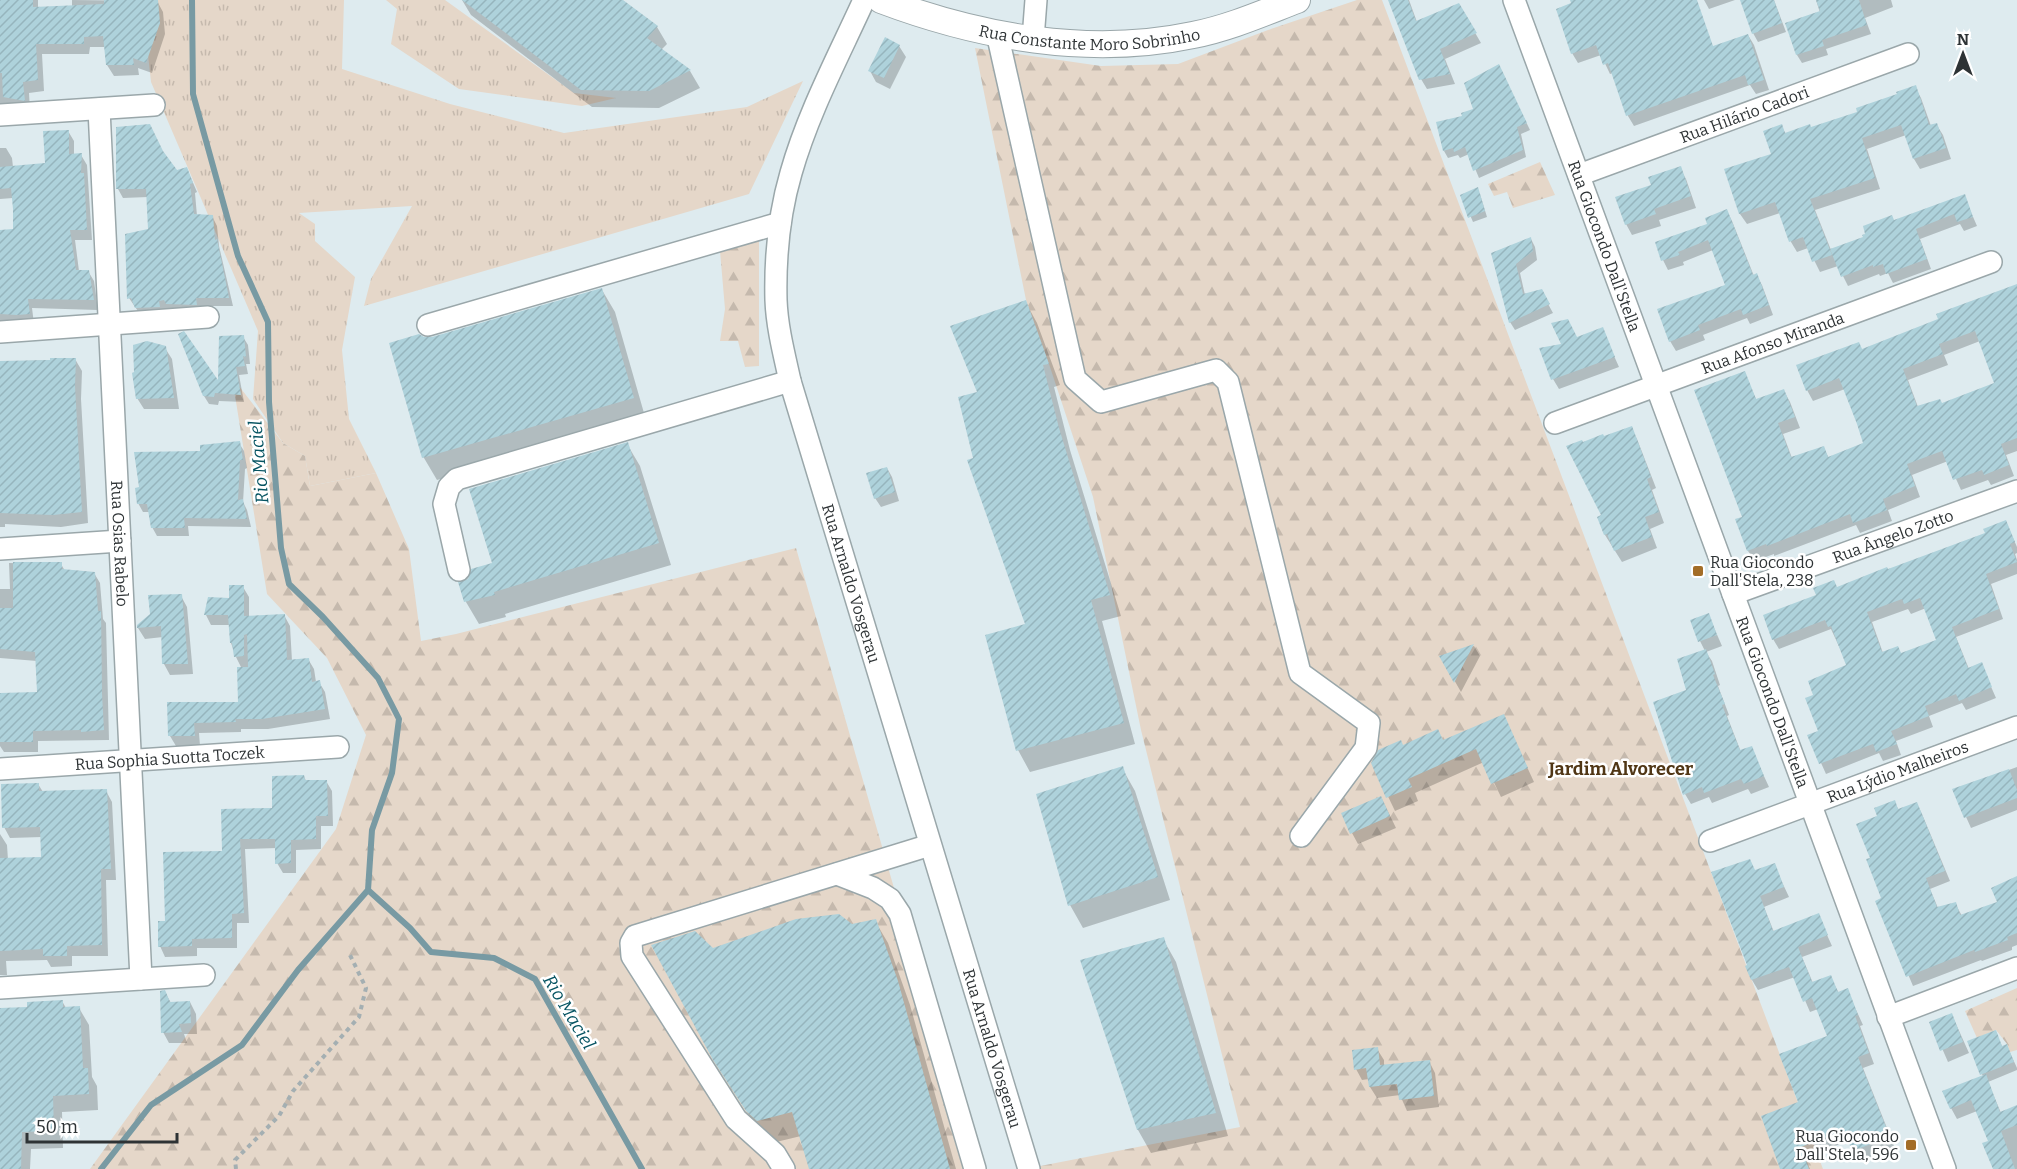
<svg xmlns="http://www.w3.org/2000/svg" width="2017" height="1169" viewBox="0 0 2017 1169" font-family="Bitter,serif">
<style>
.grass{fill:url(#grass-tufts)}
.forest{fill:url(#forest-firs)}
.shadow{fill:#0003;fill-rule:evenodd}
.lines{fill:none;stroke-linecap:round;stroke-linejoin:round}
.stream{stroke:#789aa3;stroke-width:6}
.building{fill:url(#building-hatch);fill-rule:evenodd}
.minor-casing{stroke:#9aa7aa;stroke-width:24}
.major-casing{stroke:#9aa7aa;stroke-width:28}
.path{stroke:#a4afb2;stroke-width:4;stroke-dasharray:4.5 4.5;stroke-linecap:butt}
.minor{stroke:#fff;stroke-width:21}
.major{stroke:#fff;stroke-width:26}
.poi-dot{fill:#a36d27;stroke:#fff;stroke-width:2}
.labels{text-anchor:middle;stroke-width:5;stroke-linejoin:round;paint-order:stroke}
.street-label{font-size:16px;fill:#2e3335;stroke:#fff}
.poi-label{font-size:16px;fill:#2e3335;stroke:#fff;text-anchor:start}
.water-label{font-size:18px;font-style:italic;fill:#065462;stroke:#fff}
.neighbourhood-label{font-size:18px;font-weight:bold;fill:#503615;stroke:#fff}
</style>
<defs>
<pattern id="grass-tufts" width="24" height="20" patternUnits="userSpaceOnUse" patternTransform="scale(1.5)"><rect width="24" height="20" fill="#e5d7c9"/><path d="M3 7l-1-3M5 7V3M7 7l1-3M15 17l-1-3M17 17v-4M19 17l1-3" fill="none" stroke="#c5b9ad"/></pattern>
<pattern id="forest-firs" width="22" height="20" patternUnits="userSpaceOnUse" patternTransform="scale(1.5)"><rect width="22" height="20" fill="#e5d7c9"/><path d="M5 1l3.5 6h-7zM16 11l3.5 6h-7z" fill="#c5b9ad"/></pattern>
<pattern id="building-hatch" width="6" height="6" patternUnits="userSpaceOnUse" patternTransform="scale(1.5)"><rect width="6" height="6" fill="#aed2db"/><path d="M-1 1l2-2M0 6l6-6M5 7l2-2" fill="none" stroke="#96b5bd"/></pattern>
</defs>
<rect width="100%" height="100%" fill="#deebef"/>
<path class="grass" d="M142 0H344L342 69 450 104 564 133 747 107 803 81 749 194 364 306 371 279 412 206 299 213 315 224V241L355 277 342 350 349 419 376 473 310 486 305 456 283 443 253 399 258 331 151 82Z
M386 0H445L574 93 616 98 582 106 459 89 391 44 397 9Z"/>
<path class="forest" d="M1357 0H1382L1823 1169H1025L1240 1127 1141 730 1093 497 1049 364 1026 300 975 48 1101 66 1178 64 1268 30Z
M1540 162 1555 195 1513 208 1507 192 1494 196 1488 184Z
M759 240V366L745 367 738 341H720L725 309 720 251Z
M232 377 283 443 305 456 310 486 376 473 409 549 421 641 456 634 796 548 975 1169H90L336 829 366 735 327 658 267 594Z
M2017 988V1050L2010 1052 2007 1044 1996 1030 1977 1038 1965 1011Z"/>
<path class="shadow" d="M0 0H38V8L72 6V0L157 1 163 12 165 34 152 73 138 68 139 75 114 76 107 65 106 47H90L89 54H42L44 91 29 93 30 111 0 106Z
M462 0H621L657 27 667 44 661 50 690 71 700 88 659 108 592 107 471 15Z
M1390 0H1409L1417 22 1459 5 1481 43 1445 59 1455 84 1427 89 1421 79Z
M1572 0H1694L1709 41 1713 47 1748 35 1754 45 1769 90 1756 94 1750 85 1634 126 1628 116 1613 73 1610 74 1601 55 1578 63 1572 53Z
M1704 0H1735L1709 9Z
M1742 0H1774L1786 32 1758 42 1753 33Z
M1816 0H1891L1893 7 1865 18 1871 34 1826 49 1828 55 1802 63 1797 55 1787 24 1820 13Z
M899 46 906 57 890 89 876 82 870 71Z
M1502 73 1530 130 1521 134 1526 157 1479 178 1469 154 1460 158 1458 155 1448 158 1444 151 1438 123 1464 117 1475 110Z
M1915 87 1921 98 1931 126 1936 124 1943 135 1951 159 1920 169 1914 159 1906 135 1867 149 1880 189 1815 210 1831 250 1865 238 1894 222 1964 196 1977 226 1964 231 1960 224 1920 239 1931 269 1893 283 1888 273 1880 276 1879 274 1848 286 1838 266 1820 272 1808 248 1797 252 1791 242 1780 213 1747 224 1740 214 1726 170 1773 155 1781 126 1786 134 1811 129 1859 113Z
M68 131 74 141V155H81L87 165 92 240H75L79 271H88L94 281 98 310 32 308 34 324 0 323V234L15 236 13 198 0 199V148H6L12 158 13 167 46 164Z
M164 154 177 172 186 168 191 178 197 192 195 193 197 216H212L217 226 219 246 233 306H201L202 314 173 313 170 308 142 317 129 298 149 230 148 197 123 198 118 189Z
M1680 168 1686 179 1696 208 1659 220 1661 226 1632 235 1626 224 1653 186Z
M1480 194 1487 217 1473 222 1462 196Z
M1727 211 1732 221 1754 276 1756 275 1762 285 1773 315 1750 324 1747 318 1703 335 1705 340 1676 351 1670 341 1727 286 1713 250 1683 262 1684 265 1668 270 1663 260Z
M1531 239 1535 247 1537 260 1520 273 1525 295 1541 291 1553 313 1515 330 1510 322 1492 254Z
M2017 285V451L2006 455 2014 476 1991 485 1988 480 1961 490 1948 461 1912 475 1920 497 1888 510 1892 521 1860 533 1856 525 1774 556V554L1755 561 1748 551 1737 520 1744 518V373L1757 401 1784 391 1790 402 1800 428 1783 434 1792 458 1823 447 1829 458 1865 444 1845 389 1813 401 1807 390 1862 350 1911 332ZM1980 341 1996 384 1942 405 1918 407 1908 380 1948 365 1944 355Z
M602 290 615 312 646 420 437 480 424 458 391 344 432 339Z
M1025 301 1037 323 1060 385 1054 387 1070 450 1121 616 1102 621 1135 744 1030 772 1018 750 1027 625 975 459 979 393Z
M1602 329 1619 367 1559 389 1553 379 1563 345Z
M243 337 248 345 250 364H246L248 374 239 375 244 402 219 401 218 405 209 404 204 396 219 385Z
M165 348 172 359 179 409H144L137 398Z
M75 359 82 371 81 399 88 523 61 527 5 524V527H0V362Z
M1631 428 1637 439 1656 488 1652 490 1664 523 1650 529 1657 548 1622 562 1605 535 1599 518 1603 516 1582 444Z
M239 443 244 451 247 468 245 469 243 502 247 510 251 527 188 526 189 536H157L152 527 150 512H143L138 503 141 489 202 452Z
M627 444 640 466 671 565 505 614 506 617 479 624 466 602 460 583 469 580 494 564Z
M887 468 892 477 899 501 881 507 875 498Z
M2006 522 2017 547V553L2015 554 2017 560V574L1991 584 2003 619 1956 637 1969 669 1981 664 1996 698 1966 710 1962 703 1929 716 1933 727 1896 741 1901 755 1883 761 1879 753 1826 774 1809 736 1819 732 1815 696 1848 666 1831 629 1779 649 1773 639 1838 588 1987 534ZM1926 608 1938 641 1901 655 1883 653 1872 622 1908 609 1911 614Z
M9 563 61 564 65 571 94 573 100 583 103 619 106 623 109 740 38 741V752H4L0 746V695L39 694 37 661 0 658V589H10Z
M243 587 249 597V617L284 615 290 626 292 661 308 659 314 669 316 682H319L325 692 330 719 268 729H241V732L199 733 200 746H176L170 736 169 704H239L242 669 236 657 231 643V625H211L206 615 230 599Z
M181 596 187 607 193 674 170 675 164 664 163 637 145 639 138 628Z
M1708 614 1722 646 1706 652 1712 661 1720 685 1718 686 1729 715 1727 716 1741 752 1751 748 1769 787 1751 794 1748 789 1712 803 1709 797 1691 804 1685 794 1688 690 1705 651 1700 641Z
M1474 646 1480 656 1461 692 1441 657Z
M1503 715 1534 782 1501 797 1484 762 1415 793 1418 801 1395 811 1372 763 1444 742Z
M2017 767V810L1971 828 1954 790Z
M1122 768 1135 791 1170 900 1083 928 1070 905Z
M304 776 306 781H326L332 791 333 826H321V849L296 850V873H283L277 863V848L245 849 249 923H237V948H197V956L165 957 160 946 167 922 224 852 274 809Z
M38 784 43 792 106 791 112 802 116 880H106L108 956H72V966L51 967 47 960 6 961 7 975H0V834L7 845 8 860 42 859V837L10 838 4 827Z
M1381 797 1396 828 1358 844 1352 833Z
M1894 802 1899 810 1917 804 1922 814 1950 881 1930 889 1938 908 1955 903 1962 916 1999 903 2017 877V945L2012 947V950L1982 961 1981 960 1913 986 1877 901 1883 899 1872 859 1879 817Z
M1774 865 1789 897 1764 907 1774 932 1818 915 1832 946 1802 957 1813 983 1830 977 1839 993 1847 990 1863 1025 1860 1026 1874 1064 1863 1068 1895 1148 1860 1161 1850 1140 1805 1158 1810 1169H1782L1800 1103 1829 1037 1818 1009 1810 1012 1795 977 1758 990 1752 980 1749 966 1756 872Z
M875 921 888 943 910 1005 956 1169H811L801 1136 772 1143 761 1134 729 1083 713 949Z
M1163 939 1176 962 1228 1136 1151 1153 1138 1130 1082 961Z
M165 992 171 1003 190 1002 196 1014 197 1034H184L187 1043H169L163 1032Z
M62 1001 66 1008H79L89 1025 92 1077 97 1086 98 1110 62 1112 63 1148 31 1149 30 1169H0V1010L28 1008Z
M1952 1015 1969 1053 1948 1062 1931 1023Z
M1995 1032 2003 1048 2007 1046 2017 1068V1070L1988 1082 2001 1113 2017 1107V1169H1994L1990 1142 1977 1111 1957 1119 1951 1108 1983 1077 1982 1074Z
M1377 1049 1384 1060V1067L1429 1061 1435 1073 1439 1107 1407 1111 1400 1095 1377 1098 1370 1087 1369 1079 1362 1080 1356 1069Z"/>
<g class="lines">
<path class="stream" d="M368 890 410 928 431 952 494 958 535 979 642 1169
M101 1169 151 1105 242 1045 298 970 368 890 372 830 392 773 399 719 378 678 323 617 289 584 281 548 269 402 268 322 238 256 193 94 192 0"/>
</g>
<path class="building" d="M0 0H33V7L104 4V0H158L160 23 146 63 133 58 134 65H106L103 36 84 37V44H36L38 80 23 82 25 101 3 97 2 73H0Z
M462 0H623L658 26 647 38 691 70 649 91 581 90Z
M1388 0H1408L1416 21 1459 3 1477 33 1440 49 1450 74 1419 80Z
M1570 0H1697L1713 46 1748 34 1764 80 1748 85 1745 75 1626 116 1608 63 1603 65 1596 45 1571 54 1556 9 1571 3Z
M1740 0H1774L1782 23 1752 34Z
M1816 0H1859L1867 25 1822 40 1824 46 1796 55 1785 23 1820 11Z
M885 37 900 45 884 78 868 71Z
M1499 64 1527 123 1517 127 1523 150 1473 171 1465 147 1454 152 1453 148 1443 151 1436 122 1462 116 1461 113 1473 109 1464 83Z
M1916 85 1929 125 1937 123 1946 148 1913 159 1901 125 1862 138 1875 178 1810 199 1832 255 1812 262 1803 237 1789 242 1775 202 1739 214 1724 169 1771 154 1763 131 1782 124 1785 133 1810 124 1811 127 1857 112 1856 108 1897 94 1896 92Z
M150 124 163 151 177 170 187 167 193 183 190 184 194 214 213 215 215 240 217 239 229 298H196L197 305 166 304 164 300 159 301 160 307 135 308 131 298 127 299 125 234 148 229 146 189H116V127Z
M69 130V154L82 153 81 173H84L87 230H70L76 270H89L94 300 28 299 30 314 17 315 0 314V230L13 229V209L11 188 0 189V167L45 163 43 131Z
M1681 166 1691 196 1654 209 1656 214 1625 225 1615 197 1651 185 1648 177Z
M1478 187 1485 211 1468 218 1460 195Z
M1965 194 1973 217 1957 222 1954 214 1916 229 1927 259 1886 274 1883 264 1873 267V265L1841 277 1830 249 1863 237 1862 235 1865 234 1863 226 1892 215 1894 220Z
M1727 209 1753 275 1757 273 1769 305 1743 315 1741 309 1698 325 1700 330 1669 342 1657 309 1725 285 1708 240 1678 252 1680 255 1661 261 1655 242 1707 224 1705 218Z
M1531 237 1533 251 1516 264 1523 294 1542 289 1550 304 1509 323 1491 253Z
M2017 284V438L2001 444 2009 465 1984 475 1982 470 1953 480 1942 451 1907 464 1915 486 1883 499 1887 510 1853 523 1850 514 1767 546 1766 544 1747 551 1735 519 1742 517 1694 390 1745 371 1756 399 1784 389 1795 417 1778 423 1791 457 1824 446 1828 457 1863 443 1857 424 1839 378 1806 391 1796 365 1859 342 1862 349 1938 319 1936 314ZM1975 331 1994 383 1942 403 1940 399 1917 406 1903 369 1943 354 1939 344Z
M602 288 634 398 422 458 389 343 419 334 424 337H432Z
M1026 300 1049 364 1043 365 1059 428 1110 595 1091 600 1124 723 1016 751 985 635 1025 624 967 460 973 458 958 397 977 392 950 326Z
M1568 319 1577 337 1603 327 1615 357 1551 380 1539 348 1561 344 1551 323Z
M184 331 218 380 219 336 244 335 246 357 243 356 245 366 236 367 241 395 215 393 214 397 203 396 178 334Z
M147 341 166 346 174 398 136 399 132 373 134 372 133 345Z
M50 358H76L75 386 82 512 53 515 0 513V361L50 360Z
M1632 426 1651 477 1647 479 1659 512 1645 517 1652 537 1614 551 1607 534 1604 535 1597 517 1601 515 1566 446 1582 440 1583 442 1603 434 1604 436Z
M240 441 243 460H240L238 500 243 499 247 519 184 518 185 528H151L147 504H137L135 488 139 487 134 452 200 451V445Z
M628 442 659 543 494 592 495 595 464 602 458 582 468 579 471 569 492 563 469 489Z
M887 467 895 492 874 499 866 473Z
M2006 520 2015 542 2010 544 2017 562 1986 574 1999 609 1952 627 1968 668 1982 662 1992 687 1959 701 1956 694 1925 706 1929 716 1891 731 1897 744 1876 752 1873 744 1819 764 1807 735 1818 731 1805 698 1813 695 1808 681 1846 665 1831 626 1828 627 1825 620 1772 640 1763 615 1816 595 1813 588 1834 580 1837 587 1887 567 1888 569 1985 533 1983 529ZM1920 598 1936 640 1901 653 1898 646 1882 652 1867 612 1902 599 1904 604Z
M13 562H62V569L95 572 98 611H101L102 694 104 730 81 732V730L33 731V742H0V693L37 692 35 652 0 649V608H13Z
M229 585H244V616L285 614 287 660 309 658 312 682 320 680 325 709 262 719H235L236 722 194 723 195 736H168L167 702H238L237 667H248L247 634 244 635V656L234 657 232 643H230L228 615H204L208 597 229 598Z
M182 594 188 664H162L161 626 137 628V625L150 614 148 595Z
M1709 613 1717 635 1698 642 1690 620Z
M1474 644 1454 683 1439 656Z
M1706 649 1715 674 1713 675 1725 704 1722 705 1740 750 1752 746 1764 776 1744 784 1741 779 1704 793 1702 787 1683 795 1653 702 1686 690 1677 659Z
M1504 714 1528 768 1491 784 1476 749 1408 779 1412 787 1386 798 1371 763 1378 750 1401 740 1403 745 1438 729 1443 740Z
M1123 766 1158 877 1068 906 1036 794Z
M2009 769 2017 790V798L1964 818 1952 789Z
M304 775 305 780H327L328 816H316V839L291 840V863L275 864V839H240L244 913 232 914V938L192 939V946L158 947V921H165L163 852 222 851 221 809 272 808V776Z
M39 783V791L107 789 111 869H101L102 945 67 946V956H43V949L0 951V858L41 857 40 827 2 828 1 784Z
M1381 796 1390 816 1350 834 1341 813Z
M1895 800 1898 809 1917 802 1945 871 1926 878 1937 907 1956 902 1960 915 1997 902 1991 888 2017 876V933L2007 937 2008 940 1975 952 1974 950 1906 977 1875 901 1881 898 1866 859 1870 858 1856 824 1877 816 1874 808Z
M1750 859 1755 870 1775 863 1784 887 1760 896 1773 931 1819 913 1828 935 1798 947 1812 982 1831 975 1838 992 1848 988 1858 1015 1855 1016 1869 1053 1858 1057 1890 1137 1852 1151 1844 1130 1801 1147 1809 1169H1780L1761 1116 1798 1102 1779 1054 1827 1036 1812 998 1803 1002 1789 967 1751 980 1745 966 1747 965 1711 872Z
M839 914 852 924 876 919 898 981 950 1169H809L792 1112 757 1121 746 1111 713 1060 651 945 695 931 713 948 796 919Z
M1164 937 1216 1113 1137 1130 1080 960Z
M165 990 170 1002 190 1001 191 1023 179 1024 182 1032 161 1033 160 991Z
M63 1000V1007L80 1006 83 1068H88L89 1094 53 1096 54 1131 22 1132 21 1169H0V1008L27 1007V1002Z
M1952 1013 1963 1042 1940 1051 1929 1022Z
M1996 1030 2002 1046 2007 1044 2014 1062 1980 1075 1967 1041Z
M1378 1047 1380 1065 1430 1060 1434 1096 1399 1100 1397 1084 1369 1087 1366 1068 1354 1070 1352 1050Z
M1986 1074 2000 1112 2017 1105V1125L2001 1131 2015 1169H1993L1982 1143 1988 1141 1971 1100 1950 1109 1942 1091Z"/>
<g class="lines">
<defs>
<g id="minor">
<path id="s1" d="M864 0C838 57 808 113 791 173 779 214 775 257 776 300 777 327 784 354 790 381L1029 1169"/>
<path id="s2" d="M1514 0 1945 1169"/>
<path d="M997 33 1075 379 1101 402 1216 370 1228 382 1300 673 1369 723 1366 748 1301 836"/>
<path d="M1033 39 1036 0"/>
<path id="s3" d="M99 109 141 979"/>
<path d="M0 115 154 105"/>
<path id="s4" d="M1579 175 1908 54"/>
<path d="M428 325 780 223"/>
<path d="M0 332 208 317"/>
<path id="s5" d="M1555 423 1991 262"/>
<path d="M0 549 120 541"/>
<path d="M459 570 444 504 449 487 457 479 790 381"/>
<path id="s6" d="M1733 594 2017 491"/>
<path id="s7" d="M0 769 338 747"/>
<path id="s8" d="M1710 841 2017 727"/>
<path d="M837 874 873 888 890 899 900 914 975 1169"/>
<path d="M0 988 204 975"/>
<path d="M1888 1017 2017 968"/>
<path d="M784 1169 775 1154 736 1119 632 956 631 943 635 936 930 845"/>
</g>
<g id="major">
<path id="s9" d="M881 0C979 37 1089 57 1193 35 1229 28 1263 13 1297 0"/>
</g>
</defs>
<use href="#minor" class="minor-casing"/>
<use href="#major" class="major-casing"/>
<path class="path" d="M236 1169 235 1160 279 1116 293 1091 359 1017 366 988 350 955"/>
<use href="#minor" class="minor"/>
<use href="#major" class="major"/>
</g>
<g class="poi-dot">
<rect x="1692" y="565" width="12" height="12" rx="3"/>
<rect x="1905" y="1139" width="12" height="12" rx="3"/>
</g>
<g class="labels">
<g class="street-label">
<text dy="6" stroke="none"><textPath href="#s9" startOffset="214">Rua Constante Moro Sobrinho</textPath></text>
<text dy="6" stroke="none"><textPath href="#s4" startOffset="176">Rua Hilário Cadori</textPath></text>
<text dy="6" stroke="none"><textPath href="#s2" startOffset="262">Rua Giocondo Dall'Stella</textPath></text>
<text dy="6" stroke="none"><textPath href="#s5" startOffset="232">Rua Afonso Miranda</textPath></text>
<text dy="6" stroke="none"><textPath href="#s6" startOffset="170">Rua Ângelo Zotto</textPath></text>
<text dy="6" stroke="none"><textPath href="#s3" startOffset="435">Rua Osias Rabelo</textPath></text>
<text dy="6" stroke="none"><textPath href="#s1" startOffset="610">Rua Arnaldo Vosgerau</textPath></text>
<text dy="6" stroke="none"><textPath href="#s2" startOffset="748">Rua Giocondo Dall'Stella</textPath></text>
<text dy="6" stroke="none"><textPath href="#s7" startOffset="170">Rua Sophia Suotta Toczek</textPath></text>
<text dy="6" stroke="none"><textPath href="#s8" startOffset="200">Rua Lýdio Malheiros</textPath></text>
<text dy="6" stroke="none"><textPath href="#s1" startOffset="1096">Rua Arnaldo Vosgerau</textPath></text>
</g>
<g class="poi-label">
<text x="1710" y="568">Rua Giocondo<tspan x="1710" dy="18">Dall'Stela, 238</tspan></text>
<text x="1899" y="1142" text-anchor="end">Rua Giocondo<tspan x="1899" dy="18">Dall'Stela, 596</tspan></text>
</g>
<g class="water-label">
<text transform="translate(259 462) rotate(-95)" y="6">Rio Maciel</text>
<text transform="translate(569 1012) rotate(59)" y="6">Rio Maciel</text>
</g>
<g class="neighbourhood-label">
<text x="1621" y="775">Jardim Alvorecer</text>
</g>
</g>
<g transform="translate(1963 54)" stroke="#ffffff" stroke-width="4.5" paint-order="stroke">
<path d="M0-4.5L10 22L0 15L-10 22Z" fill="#2e3335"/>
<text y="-9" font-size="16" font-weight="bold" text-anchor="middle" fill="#2e3335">N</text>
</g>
<path d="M27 1133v9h150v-9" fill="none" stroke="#2e3335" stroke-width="3"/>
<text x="36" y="1133" font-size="18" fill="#2e3335" stroke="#ffffff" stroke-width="4.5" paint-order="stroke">50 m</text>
</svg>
